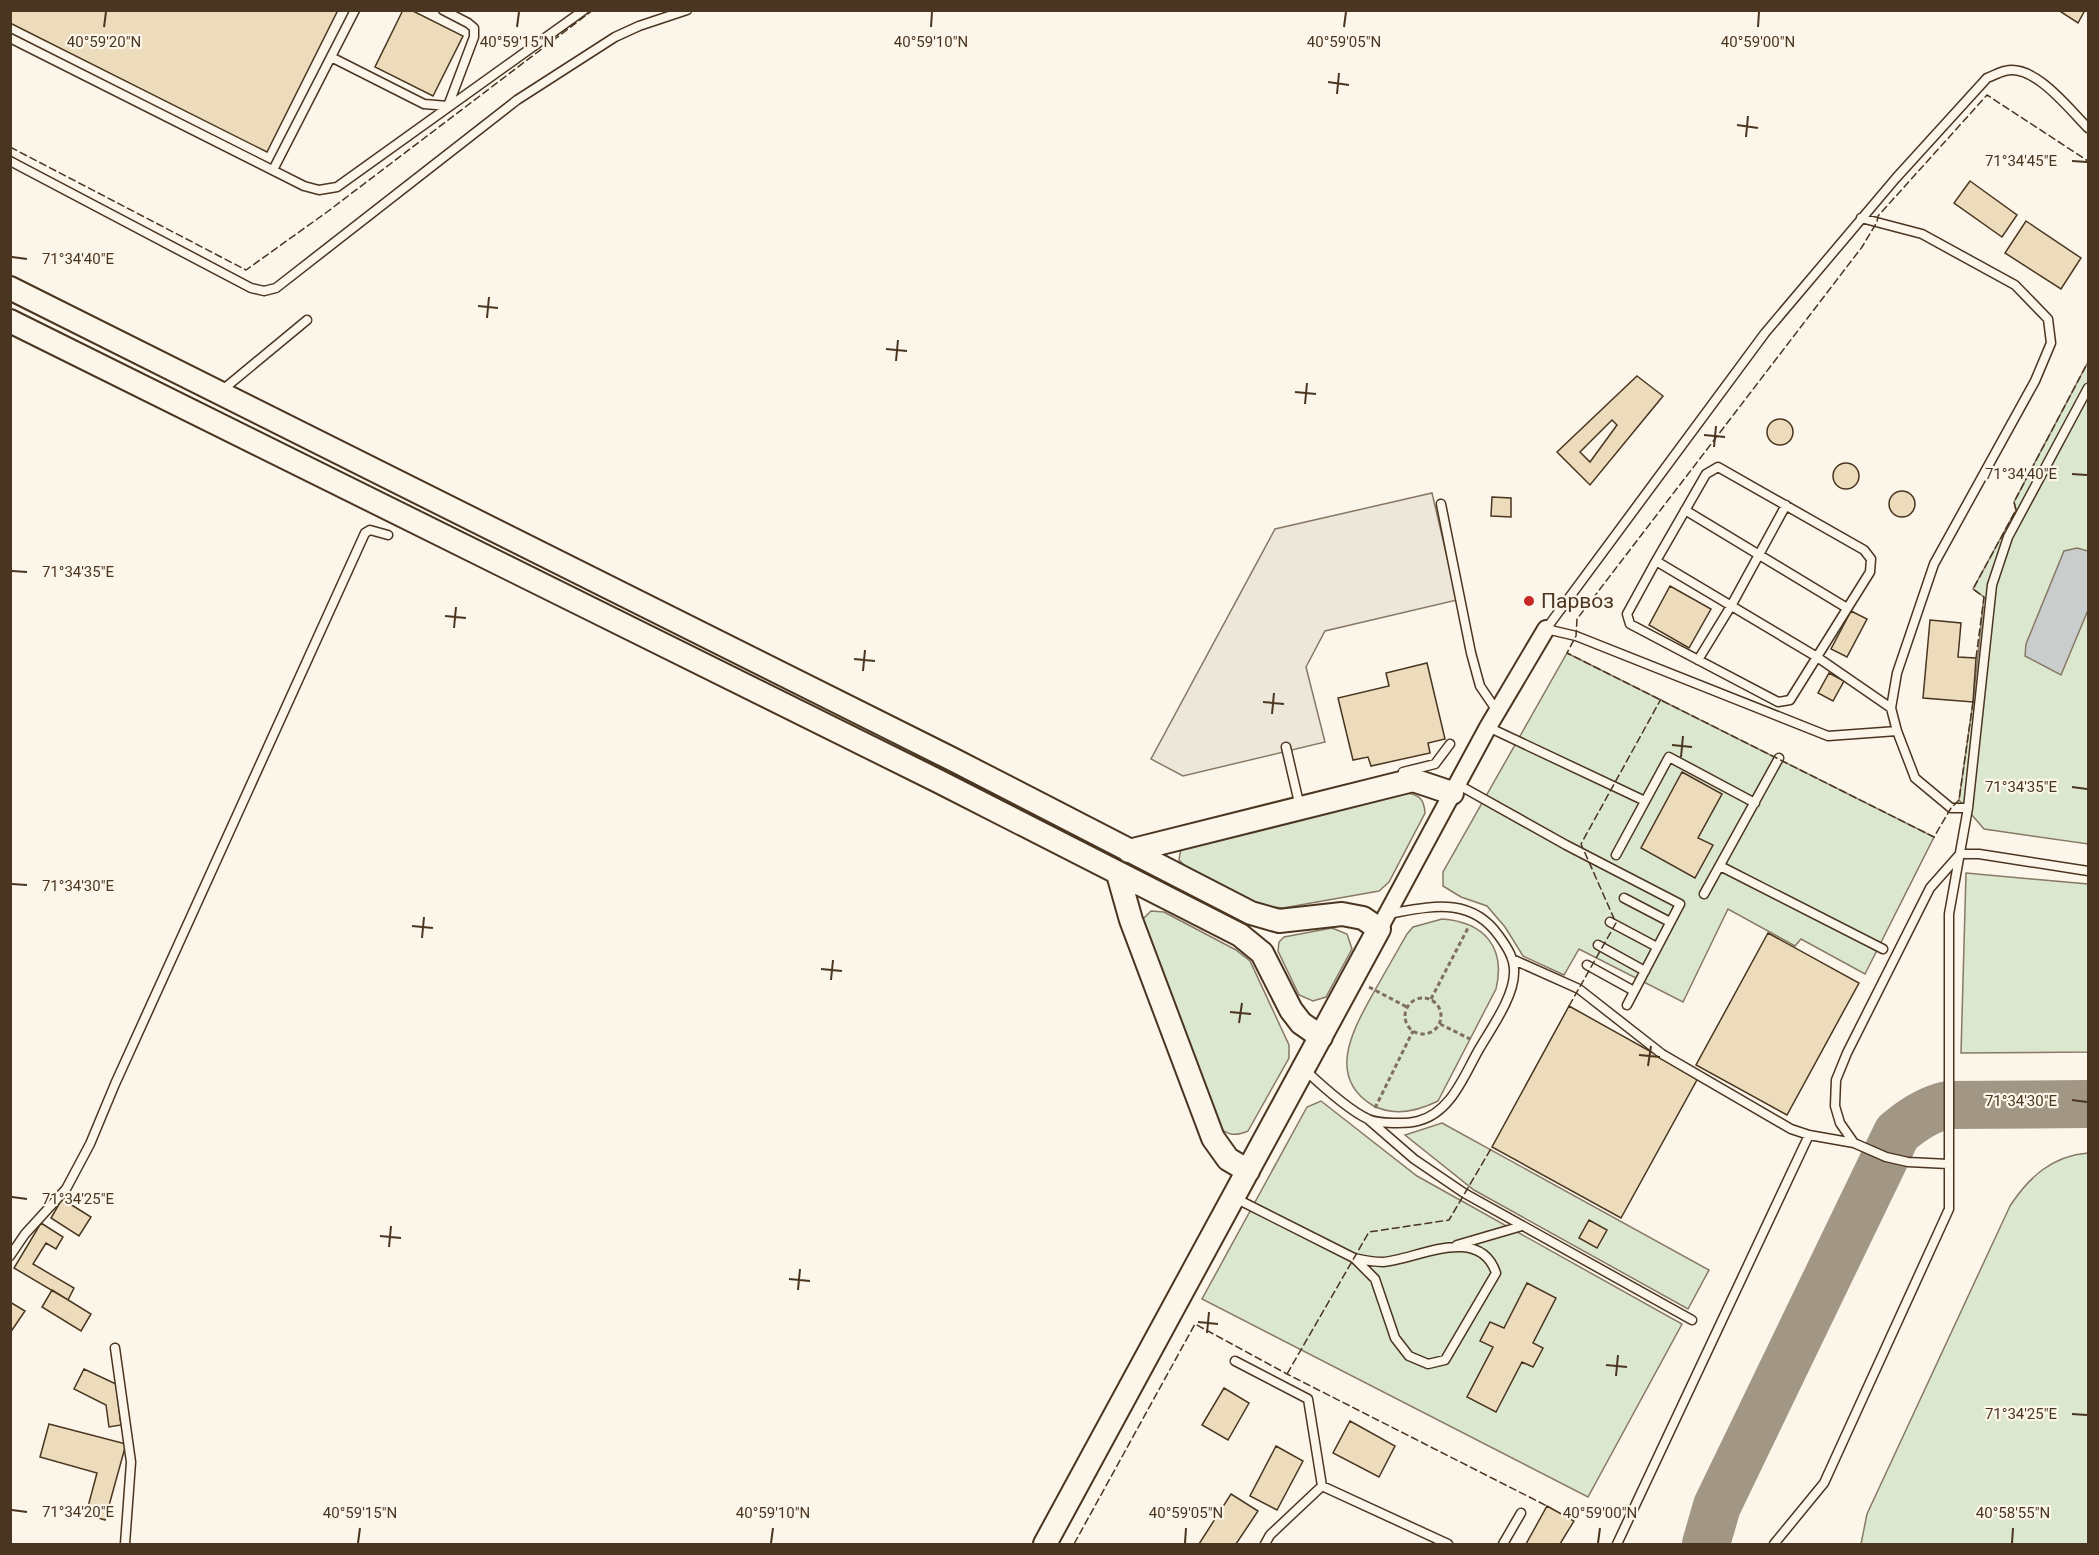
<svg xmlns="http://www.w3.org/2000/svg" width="2099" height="1555" viewBox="0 0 2099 1555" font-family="Roboto,sans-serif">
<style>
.green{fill:#dce7d0;stroke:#887966;stroke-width:1.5}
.parking{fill:#ede7d9;stroke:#887966;stroke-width:1.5}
.water{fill:#c9cecd;stroke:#887966;stroke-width:1.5}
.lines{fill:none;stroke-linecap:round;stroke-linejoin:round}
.taxiway{stroke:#a29684;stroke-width:48}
.building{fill:#ecdcbc;stroke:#4a3520;stroke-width:1.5;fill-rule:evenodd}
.lane-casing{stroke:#4a3520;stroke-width:11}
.street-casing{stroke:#4a3520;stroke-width:20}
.secondary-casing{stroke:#4a3520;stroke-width:26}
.path{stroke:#7f6f5c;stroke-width:3;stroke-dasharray:4.5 3;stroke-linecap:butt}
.lane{stroke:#fbf6e9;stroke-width:8}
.street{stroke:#fbf6e9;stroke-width:16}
.secondary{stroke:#fbf6e9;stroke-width:22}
.fence{stroke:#4a3520;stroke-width:1.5;stroke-dasharray:8 3;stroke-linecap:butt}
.ticks{fill:none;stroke:#4a3520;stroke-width:2}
.poi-dot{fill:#c62828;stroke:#fbf6e9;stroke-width:2}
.labels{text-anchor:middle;stroke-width:4.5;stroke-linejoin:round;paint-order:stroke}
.poi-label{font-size:21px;fill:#4a3520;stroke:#fbf6e9;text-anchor:start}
.ticks-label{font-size:15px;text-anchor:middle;fill:#4a3520;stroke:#fbf6e9;stroke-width:4.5;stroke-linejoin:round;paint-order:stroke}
</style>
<rect width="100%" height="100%" fill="#fbf6e9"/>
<path class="green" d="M2088 362V844L1984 829 1959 800 1973 702 1984 597 1973 589 2016 510 2014 502Z
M1567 653 1934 837 1865 974 1801 939 1795 946 1728 909 1683 1002 1579 949 1564 975 1523 956 1505 927 1487 906 1461 897 1443 886V872Z
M1404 792C1418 795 1424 797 1425 813L1389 882 1379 891 1283 908 1261 906 1188 869 1179 860 1181 848Z
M1966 873 2088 884V1052L1961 1053Z
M1151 911 1164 912 1236 950 1250 961 1289 1045V1058L1248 1131C1234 1137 1227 1135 1216 1125L1144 930 1143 919Z
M1442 919C1484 922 1506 947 1496 989L1438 1101C1418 1111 1394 1117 1372 1105 1324 1075 1356 1025 1375 990 1386 971 1396 953 1407 934L1413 927Z
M1332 928 1347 934 1352 949 1326 997 1313 1001 1299 995 1278 951 1279 942 1284 937Z
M1321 1101 1417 1176 1682 1324 1588 1497 1202 1299 1307 1107Z
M1442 1123 1709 1270 1688 1309 1474 1190 1405 1135Z
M2088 1153V1544H1861L1867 1514 2010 1206C2029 1177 2052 1156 2088 1153Z"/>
<path class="parking" d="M1432 493 1457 600 1325 631 1306 667 1325 742 1183 776 1151 759 1275 529Z"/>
<path class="water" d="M2077 548 2088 551V610L2061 675 2025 656 2026 644 2064 551Z"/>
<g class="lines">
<path class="taxiway" d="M1706 1544 1717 1506 1897 1133C1912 1120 1928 1109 1948 1105L2088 1104"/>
</g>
<path class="building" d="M10 10H338L267 152 10 23Z
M403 10H411L463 36 433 96 375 67Z
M2058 10H2085L2078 23Z
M1970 181 2017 215 2002 237 1954 203Z
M2026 221 2081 258 2061 289 2005 253Z
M1637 376 1663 396 1590 485 1557 452ZM1612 420 1617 425 1590 462 1580 452Z
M1767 432a13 13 0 1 1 26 0a13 13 0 1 1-26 0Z
M1833 476a13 13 0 1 1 26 0a13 13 0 1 1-26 0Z
M1889 504a13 13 0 1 1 26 0a13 13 0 1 1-26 0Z
M1492 497 1511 498V517L1491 516Z
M1670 586 1711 609 1689 648 1649 625Z
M1851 611 1867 619 1847 657 1831 649Z
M1930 620 1961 623 1958 657 1976 658 1973 702 1923 698Z
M1427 663 1445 739 1428 743 1430 753 1371 766 1368 757 1353 760 1338 698 1389 686 1386 673Z
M1829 673 1844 681 1833 701 1818 693Z
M1682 772 1722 794 1698 838 1713 845 1695 878 1641 848Z
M1768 933 1859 983 1787 1115 1696 1065Z
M1569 1006 1698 1078 1621 1218 1492 1147Z
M62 1199 91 1217 79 1236 51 1218Z
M1589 1220 1607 1230 1597 1248 1579 1238Z
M41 1223 63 1237 56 1249 46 1243 33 1264 74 1288 68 1300 14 1268Z
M1527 1283 1556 1298 1533 1343 1543 1348 1533 1367 1522 1362 1496 1412 1467 1397 1493 1347 1480 1341 1490 1322 1504 1328Z
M52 1290 91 1314 81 1331 42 1307Z
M10 1302 25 1311 10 1333Z
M84 1369 116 1384 121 1425 109 1427 106 1405 74 1389Z
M1224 1388 1249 1403 1228 1440 1202 1425Z
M1350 1421 1395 1446 1379 1477 1333 1453Z
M49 1424 126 1444 105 1520 86 1514 97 1473 40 1457Z
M1276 1446 1303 1461 1277 1510 1250 1496Z
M1231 1494 1258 1511 1236 1544H1199Z
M1547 1506 1574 1521 1560 1544H1526Z"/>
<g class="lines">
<defs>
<path id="lane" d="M10 38 304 186 319 190 337 187 584 10
M331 57 424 104 448 106 474 37V28L468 23 443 10
M10 161 251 288 264 291 276 288 517 100 615 37 639 26 687 10
M273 170 355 10
M1861 218 1922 234 2015 285 2048 319 2051 343 2035 381 1934 564 1897 673 1891 708 1897 731 1915 778 1951 808H1968
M220 392 307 320
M1441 504 1471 653 1480 686 1497 711
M1685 510 1847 608
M1656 561 1627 614 1630 624 1778 702 1790 700 1870 572 1871 559 1864 550 1718 467 1706 474 1656 561 1817 657 1891 708
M1698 660 1731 606 1786 505
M1488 727 1645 801
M1897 731 1828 736 1576 636 1546 629 1765 333 1896 178 1987 78C1993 76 1999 72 2005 71 2034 63 2069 109 2088 128
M1286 747 1300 807
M1403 772 1435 764 1450 744
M1457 784 1566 845 1680 904 1627 1005
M1616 855 1669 757 1755 803
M1720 866 1883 949
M1704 894 1779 758
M1624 898 1670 922
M1610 922 1657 947
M1598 945 1645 971
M1512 959 1579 989 1662 1054 1791 1129 1809 1135 1854 1143
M1587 965 1634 991
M1304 1069C1320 1084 1348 1110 1368 1119 1378 1124 1407 1124 1418 1121 1450 1113 1463 1078 1478 1051 1490 1030 1514 997 1514 973 1515 959 1507 947 1499 936 1470 895 1429 907 1387 914
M1369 1120 1414 1159 1464 1193 1692 1320
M1948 1164 1908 1162 1886 1157 1854 1143 1840 1123 1835 1106 1836 1080 1847 1053 1930 888 1960 854H1979L2088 871
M1235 1198 1354 1258 1375 1279 1395 1338 1409 1356 1428 1364 1445 1360 1496 1273C1479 1223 1415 1260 1383 1262 1374 1262 1363 1260 1354 1258
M1457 1245 1522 1226
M10 1256 25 1234 66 1189 90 1144 115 1084 365 533 370 530 388 535
M115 1348 131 1462 125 1544
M1235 1361 1308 1399 1322 1486
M1265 1544 1270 1535 1322 1486 1448 1544
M1503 1544 1521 1513
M1617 1544 1809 1135
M1774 1544 1824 1483 1949 1209V914L1968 808 1992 585 2008 537 2088 388"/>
<path id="street" d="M1379 929 1488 727 1546 629"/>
<path id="secondary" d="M10 288 952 759 1251 913 1279 921 1342 914 1363 918 1379 929 1045 1544
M10 321 940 782 1240 935 1262 953 1291 1010 1301 1023 1321 1037
M1129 851 1413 780 1452 793
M1118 874 1131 920 1213 1138 1228 1159 1248 1171"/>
</defs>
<use href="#lane" class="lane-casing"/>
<use href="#street" class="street-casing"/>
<use href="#secondary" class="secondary-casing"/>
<path class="path" d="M1369 987 1407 1007
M1405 1016a18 18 0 1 1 36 0a18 18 0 1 1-36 0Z
M1431 999 1469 926
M1440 1024 1470 1039
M1375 1108 1413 1031"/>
<use href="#lane" class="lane"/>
<use href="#street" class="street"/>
<use href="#secondary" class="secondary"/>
<path class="fence" d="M10 147 246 270 327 212 593 10
M1976 658 1984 597 1973 589 2016 510 2014 502 2088 362
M1973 702 1959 800 1951 808 1934 837 1567 653 1576 636 1577 619 1862 247 1877 222 1878 216 1987 95 2088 161
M1569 1006 1616 923 1581 844 1661 699
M1287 1374 1369 1232 1449 1220 1492 1147
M1074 1544 1195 1324 1287 1374 1547 1506"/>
</g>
<path class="ticks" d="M104 27 106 12M517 27 519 12M931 27 932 12M1344 27 1346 12M1758 27 1759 12M1328 82 1349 85M1337 94 1339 73M1737 125 1758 128M1746 137 1748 116M2072 161 2087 162M12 257 27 259M478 306 498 308M487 318 489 297M886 349 907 351M896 361 898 340M1295 392 1316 394M1305 404 1307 383M1704 435 1725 437M1714 447 1716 426M2072 474 2087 475M12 571 27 572M445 616 466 618M454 628 456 607M854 659 875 661M863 671 865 650M1263 702 1284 704M1272 714 1274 693M1672 745 1692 747M1681 757 1683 736M2072 787 2087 789M12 884 27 885M412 926 433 928M422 938 424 917M821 969 842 971M831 980 833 960M1230 1012 1251 1014M1239 1023 1242 1003M1639 1055 1660 1057M1648 1066 1651 1046M2072 1100 2087 1102M12 1197 27 1199M380 1236 401 1238M389 1247 391 1226M789 1279 810 1281M798 1290 800 1269M1198 1322 1218 1324M1207 1333 1209 1312M1606 1365 1627 1367M1616 1376 1618 1355M2072 1414 2087 1415M12 1510 27 1512M358 1543 360 1528M771 1543 773 1528M1185 1543 1186 1528M1598 1543 1600 1528M2012 1543 2013 1528"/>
<circle class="poi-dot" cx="1529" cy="601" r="6"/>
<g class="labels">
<g class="poi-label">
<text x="1541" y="608">Парвоз</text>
</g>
</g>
<g class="ticks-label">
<text x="104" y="47">40°59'20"N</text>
<text x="517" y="47">40°59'15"N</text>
<text x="931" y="47">40°59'10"N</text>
<text x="1344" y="47">40°59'05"N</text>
<text x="1758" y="47">40°59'00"N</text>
<text x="2021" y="166">71°34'45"E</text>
<text x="78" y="264">71°34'40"E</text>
<text x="2021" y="479">71°34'40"E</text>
<text x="78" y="577">71°34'35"E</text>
<text x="2021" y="792">71°34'35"E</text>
<text x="78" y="891">71°34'30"E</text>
<text x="2021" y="1106">71°34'30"E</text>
<text x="78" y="1204">71°34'25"E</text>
<text x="2021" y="1419">71°34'25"E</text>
<text x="78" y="1517">71°34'20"E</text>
<text x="360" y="1518">40°59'15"N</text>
<text x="773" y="1518">40°59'10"N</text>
<text x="1186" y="1518">40°59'05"N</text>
<text x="1600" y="1518">40°59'00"N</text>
<text x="2013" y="1518">40°58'55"N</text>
</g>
<rect width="2099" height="1555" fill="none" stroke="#4a3520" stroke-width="24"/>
</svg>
